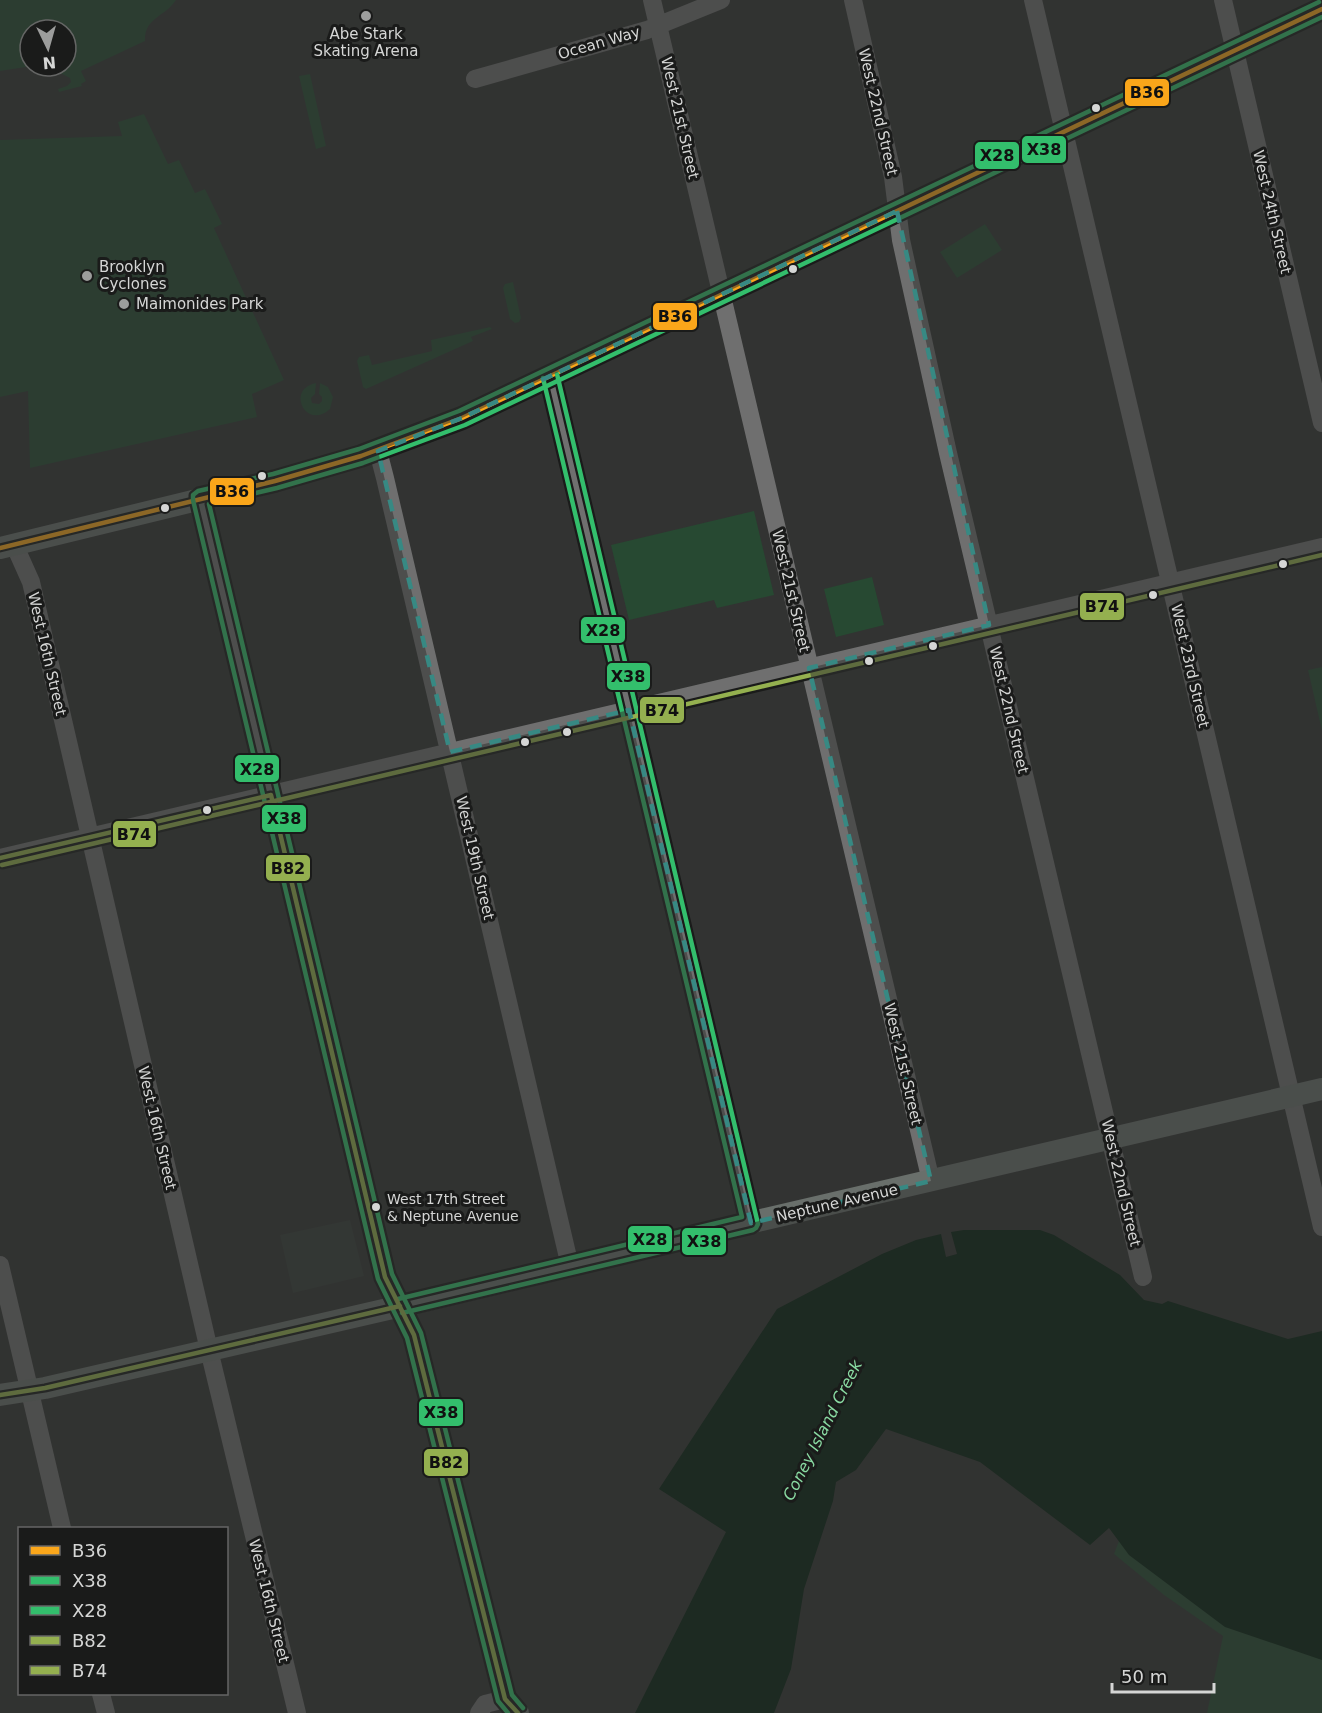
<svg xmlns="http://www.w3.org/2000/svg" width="1322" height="1713" viewBox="0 0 1322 1713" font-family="'DejaVu Sans',sans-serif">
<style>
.built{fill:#363d38}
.green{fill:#274932}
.water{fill:#062010}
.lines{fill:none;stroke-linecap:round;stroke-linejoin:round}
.minor{stroke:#6f6f6f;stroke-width:18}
.major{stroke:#696f6b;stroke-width:22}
.bus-1-casing{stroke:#1a1b1a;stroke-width:9}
.bus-2-casing{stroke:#1a1b1a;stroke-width:9}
.bus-3-casing{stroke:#1a1b1a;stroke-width:9}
.bus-4-casing{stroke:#1a1b1a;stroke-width:9}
.bus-5-casing{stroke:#1a1b1a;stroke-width:9}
.bus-1{stroke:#faa61a;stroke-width:4.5}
.bus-2{stroke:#33be6c;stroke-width:4.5}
.bus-3{stroke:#33be6c;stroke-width:4.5}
.bus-4{stroke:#94b04f;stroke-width:4.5}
.bus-5{stroke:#94b04f;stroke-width:4.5}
.marked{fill:none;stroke:#378983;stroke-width:4.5;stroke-dasharray:12 8;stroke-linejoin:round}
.poi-dot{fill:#9c9d9c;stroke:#1a1b1a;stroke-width:2}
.bus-dot{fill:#d5d6d5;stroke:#1a1b1a;stroke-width:2}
.labels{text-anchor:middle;stroke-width:6;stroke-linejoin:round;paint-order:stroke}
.bus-label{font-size:14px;fill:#d5d6d5;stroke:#1a1b1a;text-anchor:start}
.poi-label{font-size:15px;fill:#d5d6d5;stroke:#1a1b1a;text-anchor:start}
.street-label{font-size:15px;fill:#d5d6d5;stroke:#1a1b1a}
.water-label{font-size:16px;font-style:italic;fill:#89daa2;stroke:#1a1b1a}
.line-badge{stroke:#1a1b1a;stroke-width:2}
.pale-badge-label{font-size:16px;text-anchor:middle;font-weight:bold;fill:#111}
</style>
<rect width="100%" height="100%" fill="#323332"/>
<path class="built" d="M350 1220 364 1276 293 1293 280 1235Z"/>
<path class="green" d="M0 0H176C165 17 144 18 145 41L81 71 86 81 81 84 82 86 59 92 58 89 67 86 71 82 70 78 56 71 59 66H66V30H30V66H47L45 68 26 67 0 71Z
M310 74 326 146 316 149 299 76Z
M144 114 168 164 179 160 195 193 205 189 222 224 214 228 284 380 252 394 257 417 30 468 28 391 0 397V140L122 136 118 122Z
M985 224 1002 250 957 278 940 252Z
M513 282 521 318 519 322 515 323 510 319 503 288 505 284Z
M490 327 492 329 471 337 473 341 366 389 363 387 357 361 359 357 369 355 372 365 432 351 431 340Z
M316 383 315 394 311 398 312 403 319 404 322 401V397L319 394 320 383 328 387 333 397 330 409C306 431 285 389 316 383Z
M754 511 774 595 717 608 714 600 629 620 611 545Z
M872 577 884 625 836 637 824 589Z
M1322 667V731L1308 670Z
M1120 1538 1322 1639V1713H1207L1223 1636 1164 1595 1114 1554Z"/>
<path class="water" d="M964 1230H1040L1054 1235 1120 1275 1144 1300 1162 1304 1168 1301 1288 1339 1322 1331V1660L1225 1627 1129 1555 1109 1528 1090 1545 980 1462 886 1429 856 1470 836 1482 833 1501 804 1589 791 1669 774 1713H635L726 1532 659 1489 777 1309 882 1254 916 1240 941 1234 946 1257 957 1254 951 1232Z"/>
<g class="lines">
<path class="minor" d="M652 0 931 1181
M853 0 893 177 901 240 948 453 1143 1277
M1033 0 1322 1227
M1223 0 1322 423
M475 79 647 30 721 0
M550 376 751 1223
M378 451 385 478 570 1266
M200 498 385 1277 400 1306
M14 544 31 582 209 1350 297 1713
M0 858 1322 547
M0 1265 62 1528
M101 1694 106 1713
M479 1713 485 1704 505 1699"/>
<path class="major" d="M0 548 275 481 361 456 462 418 1322 9
M400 1306 414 1335 505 1699 518 1713
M0 1395 45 1388 427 1300 740 1225 1322 1089"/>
<defs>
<path id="bus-1" d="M0 548 275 481 361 456 462 418 1322 9"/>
<path id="bus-2" d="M402 1313 753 1230 756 1228 758 1224 557 374
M523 1708 512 1695 421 1333 392 1274 209 504 277 488 363 463 465 425 1322 17"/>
<path id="bus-3" d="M398 1299 742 1217 543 378
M508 1713 498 1701 407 1338 378 1279 193 500V495L198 491 273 474 359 449 459 411 1319 2"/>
<path id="bus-4" d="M0 858 271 795 385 1277 414 1335 505 1699 518 1713
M0 1395 45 1388 400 1306"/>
<path id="bus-5" d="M2 865 1322 555"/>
</defs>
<use href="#bus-1" class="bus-1-casing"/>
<use href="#bus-2" class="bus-2-casing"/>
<use href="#bus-3" class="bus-3-casing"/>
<use href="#bus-4" class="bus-4-casing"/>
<use href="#bus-5" class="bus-5-casing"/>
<use href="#bus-1" class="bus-1"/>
<use href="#bus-2" class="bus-2"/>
<use href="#bus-3" class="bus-3"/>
<use href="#bus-4" class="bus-4"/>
<use href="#bus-5" class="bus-5"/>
</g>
<path d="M0 0H1322V1713H0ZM897 211 989 625 809 668 931 1181 751 1223 629 710 450 752 378 451 462 418Z" fill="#323332" fill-opacity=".55" fill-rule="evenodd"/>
<path class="marked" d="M897 211 989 625 809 668 931 1181 751 1223 629 710 450 752 378 451 462 418Z"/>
<g class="poi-dot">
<circle cx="366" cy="16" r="6"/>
<circle cx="87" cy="276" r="6"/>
<circle cx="124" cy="304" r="6"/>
</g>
<g class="bus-dot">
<circle cx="1096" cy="108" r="5"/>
<circle cx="793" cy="269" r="5"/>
<circle cx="262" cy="476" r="5"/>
<circle cx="165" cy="508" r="5"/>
<circle cx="1283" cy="564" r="5"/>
<circle cx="1153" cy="595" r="5"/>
<circle cx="933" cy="646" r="5"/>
<circle cx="869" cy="661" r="5"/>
<circle cx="567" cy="732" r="5"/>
<circle cx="525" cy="742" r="5"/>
<circle cx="207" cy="810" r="5"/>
<circle cx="376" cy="1207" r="5"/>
</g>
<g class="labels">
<g class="bus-label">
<text x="387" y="1204">West 17th Street<tspan x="387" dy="17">&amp; Neptune Avenue</tspan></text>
</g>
<g class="poi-label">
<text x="366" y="39" text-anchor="middle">Abe Stark<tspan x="366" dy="17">Skating Arena</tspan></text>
<text x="99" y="272">Brooklyn<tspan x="99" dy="17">Cyclones</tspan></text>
<text x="136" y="309">Maimonides Park</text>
</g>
<g class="street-label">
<text transform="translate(599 43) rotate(-16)" y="5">Ocean Way</text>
<text transform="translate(878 112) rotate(77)" y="5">West 22nd Street</text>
<text transform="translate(680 118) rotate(77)" y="5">West 21st Street</text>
<text transform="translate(1272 212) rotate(77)" y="5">West 24th Street</text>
<text transform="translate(791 591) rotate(77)" y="5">West 21st Street</text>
<text transform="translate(47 654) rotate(77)" y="5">West 16th Street</text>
<text transform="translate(1190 666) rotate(77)" y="5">West 23rd Street</text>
<text transform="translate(1009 710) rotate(77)" y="5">West 22nd Street</text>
<text transform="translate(475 858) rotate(77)" y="5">West 19th Street</text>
<text transform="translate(903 1064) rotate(77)" y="5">West 21st Street</text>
<text transform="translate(157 1128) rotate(77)" y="5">West 16th Street</text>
<text transform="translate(1121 1183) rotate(77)" y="5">West 22nd Street</text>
<text transform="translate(837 1203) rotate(-13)" y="5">Neptune Avenue</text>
<text transform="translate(269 1601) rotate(76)" y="5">West 16th Street</text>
</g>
<g class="water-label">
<text transform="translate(822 1430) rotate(-63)" y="6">Coney Island Creek</text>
</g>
</g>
<g class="line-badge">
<rect x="1124" y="78" width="46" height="29" rx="6" fill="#faa61a"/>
<rect x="1021" y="135" width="46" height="29" rx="6" fill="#33be6c"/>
<rect x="974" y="141" width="46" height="29" rx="6" fill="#33be6c"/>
<rect x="652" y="302" width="46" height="29" rx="6" fill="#faa61a"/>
<rect x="209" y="477" width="46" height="29" rx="6" fill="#faa61a"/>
<rect x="1079" y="592" width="46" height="29" rx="6" fill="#94b04f"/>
<rect x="580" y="616" width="46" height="28" rx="6" fill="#33be6c"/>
<rect x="606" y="662" width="45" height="29" rx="6" fill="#33be6c"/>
<rect x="639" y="696" width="46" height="28" rx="6" fill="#94b04f"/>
<rect x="234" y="754" width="46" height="29" rx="6" fill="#33be6c"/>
<rect x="261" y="804" width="46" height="29" rx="6" fill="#33be6c"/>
<rect x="112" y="820" width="45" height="28" rx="6" fill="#94b04f"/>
<rect x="265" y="854" width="46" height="28" rx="6" fill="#94b04f"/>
<rect x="627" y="1225" width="46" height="28" rx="6" fill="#33be6c"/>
<rect x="681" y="1227" width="46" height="29" rx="6" fill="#33be6c"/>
<rect x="418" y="1398" width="46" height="29" rx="6" fill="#33be6c"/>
<rect x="423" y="1448" width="46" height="29" rx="6" fill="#94b04f"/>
</g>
<g class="pale-badge-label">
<text x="1147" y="98">B36</text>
<text x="1044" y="155">X38</text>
<text x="997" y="161">X28</text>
<text x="675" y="322">B36</text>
<text x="232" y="497">B36</text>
<text x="1102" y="612">B74</text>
<text x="603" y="636">X28</text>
<text x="628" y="682">X38</text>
<text x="662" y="716">B74</text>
<text x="257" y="775">X28</text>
<text x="284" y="824">X38</text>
<text x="134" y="840">B74</text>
<text x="288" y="874">B82</text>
<text x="650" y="1245">X28</text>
<text x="704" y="1247">X38</text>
<text x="441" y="1418">X38</text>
<text x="446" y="1468">B82</text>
</g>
<rect x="18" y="1527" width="210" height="168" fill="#1a1b1a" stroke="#656665" stroke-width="1.5"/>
<rect x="30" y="1546" width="30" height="9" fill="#faa61a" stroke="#656665" stroke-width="1.5"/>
<text x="72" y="1557" font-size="18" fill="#d5d6d5">B36</text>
<rect x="30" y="1576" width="30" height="9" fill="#33be6c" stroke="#656665" stroke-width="1.5"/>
<text x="72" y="1587" font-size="18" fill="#d5d6d5">X38</text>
<rect x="30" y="1606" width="30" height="9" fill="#33be6c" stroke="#656665" stroke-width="1.5"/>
<text x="72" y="1617" font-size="18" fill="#d5d6d5">X28</text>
<rect x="30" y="1636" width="30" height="9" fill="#94b04f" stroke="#656665" stroke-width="1.5"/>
<text x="72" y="1647" font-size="18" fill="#d5d6d5">B82</text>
<rect x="30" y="1666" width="30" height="9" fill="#94b04f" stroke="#656665" stroke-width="1.5"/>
<text x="72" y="1677" font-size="18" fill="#d5d6d5">B74</text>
<g transform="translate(48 48) rotate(175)"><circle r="28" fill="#1a1b1a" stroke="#656665" stroke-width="1.5"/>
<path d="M0-4.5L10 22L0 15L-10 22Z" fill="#9c9d9c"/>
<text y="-9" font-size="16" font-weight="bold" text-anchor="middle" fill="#d5d6d5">N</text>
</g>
<path d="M1112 1683v9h102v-9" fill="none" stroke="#d5d6d5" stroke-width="3"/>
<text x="1121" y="1683" font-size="18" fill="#d5d6d5" stroke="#1a1b1a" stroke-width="4.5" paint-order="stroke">50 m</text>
</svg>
